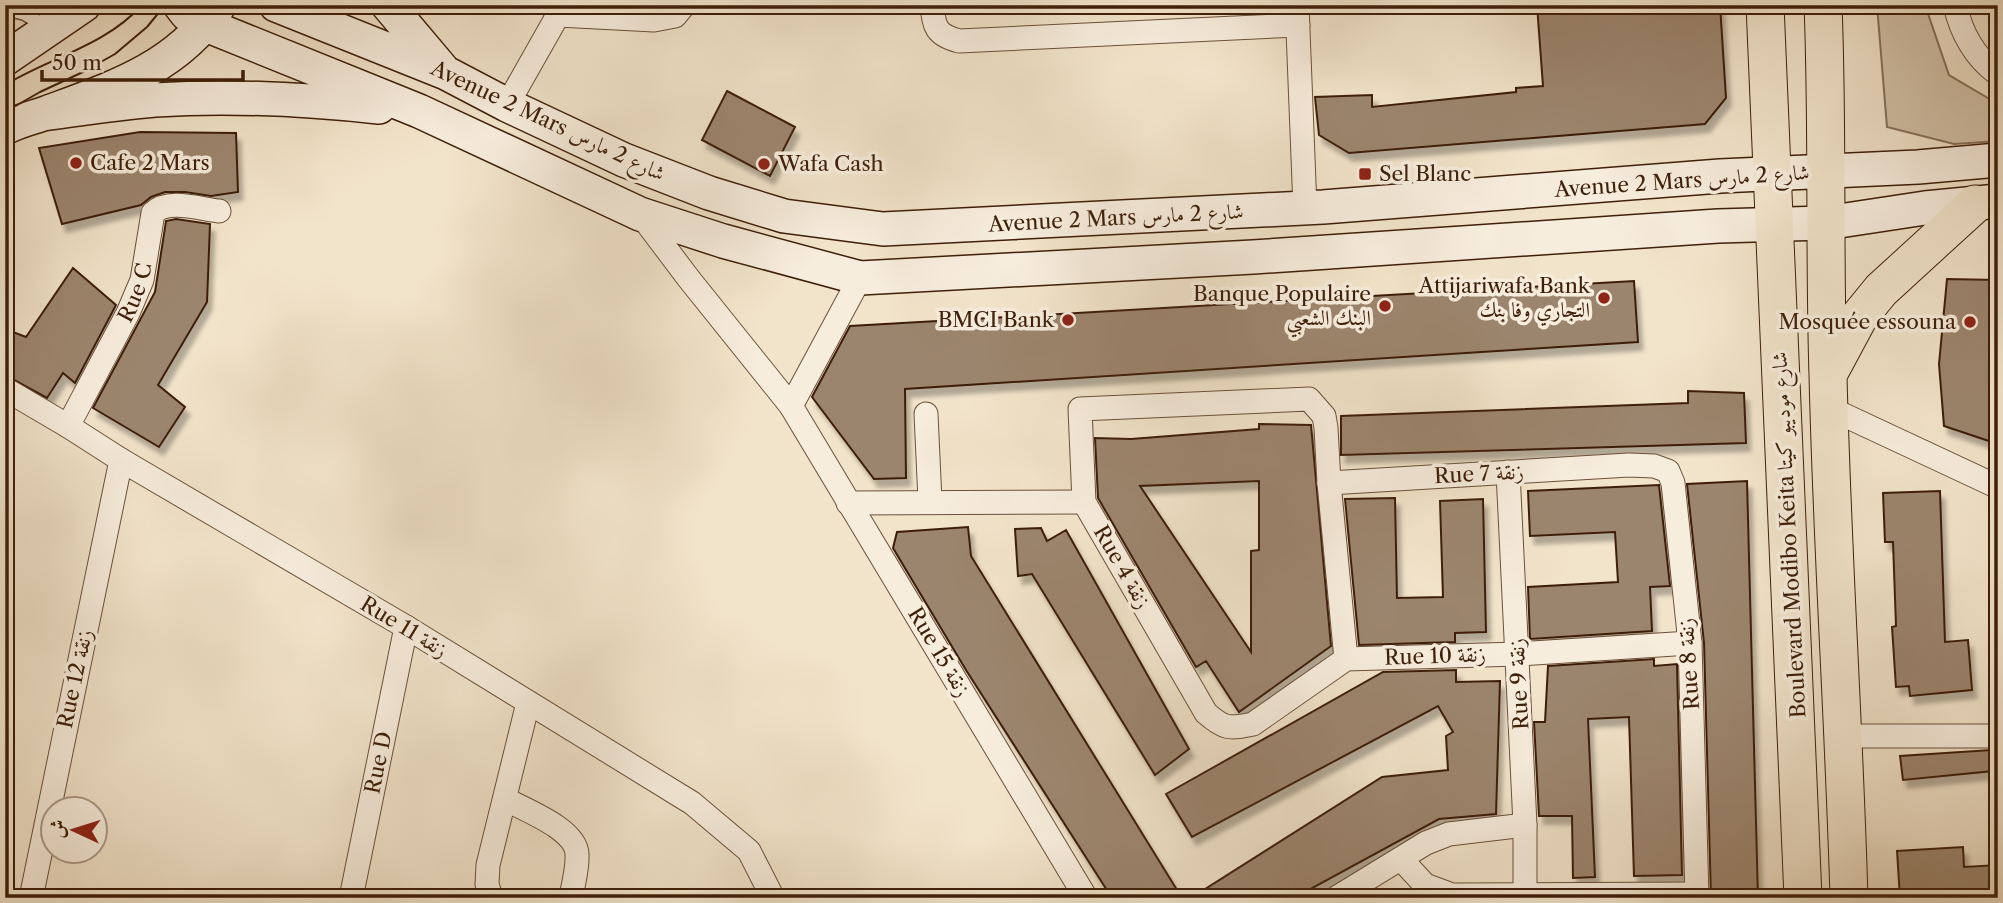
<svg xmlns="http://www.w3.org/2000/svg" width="2003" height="903" viewBox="0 0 2003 903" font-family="'Libre Caslon Text',Amiri,serif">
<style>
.green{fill:#d3c3aa;stroke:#88715a;stroke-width:2}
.building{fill:#9c856e;stroke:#3e1f09;stroke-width:2;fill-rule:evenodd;filter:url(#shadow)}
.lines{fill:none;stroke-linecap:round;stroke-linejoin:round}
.lane-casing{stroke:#6b503a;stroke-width:15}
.street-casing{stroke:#6b503a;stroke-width:25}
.secondary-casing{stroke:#3e1f09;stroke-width:36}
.primary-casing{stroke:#3e1f09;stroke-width:39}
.lane{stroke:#f7eddd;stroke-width:12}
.street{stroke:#f7eddd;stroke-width:23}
.secondary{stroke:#f7eddd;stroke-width:33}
.primary{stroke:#f2e4cb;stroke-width:37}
.tram{stroke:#3e1f09;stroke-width:2}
.poi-dot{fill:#8f2418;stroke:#f7eddd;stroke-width:2.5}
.labels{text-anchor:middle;stroke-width:7;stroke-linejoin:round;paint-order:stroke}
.street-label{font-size:21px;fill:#3e1f09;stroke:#f7eddd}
.poi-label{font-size:21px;fill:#3e1f09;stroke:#f7eddd;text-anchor:end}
</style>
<defs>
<filter id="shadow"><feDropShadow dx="4.5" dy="8" stdDeviation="2" flood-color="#0004"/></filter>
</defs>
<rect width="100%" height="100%" fill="#f2e4cb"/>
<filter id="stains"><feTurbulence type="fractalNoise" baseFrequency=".00286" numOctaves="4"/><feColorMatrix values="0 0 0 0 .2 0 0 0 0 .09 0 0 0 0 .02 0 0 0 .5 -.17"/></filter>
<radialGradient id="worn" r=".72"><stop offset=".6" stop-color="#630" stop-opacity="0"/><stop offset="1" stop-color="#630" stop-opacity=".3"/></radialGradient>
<path class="green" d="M1877 5H1925L1949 75 1998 104V141L1954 144 1887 127Z"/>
<path class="building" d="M1537 5H1720L1726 98 1705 124 1349 153 1319 135 1315 97 1372 95V107L1516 92V88L1543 86Z
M727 91 795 127 770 176 702 140Z
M140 132 236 133 238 192 211 196 185 192H165L151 197 141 205 62 224 39 148Z
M176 219 210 224 207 302 158 385 185 407 159 447 93 408 155 292 166 221Z
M73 268 116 305 75 383 63 373 47 398 5 375V329L26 337Z
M1947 279 1998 280V444L1944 426 1939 364Z
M1634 281 1638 342 905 389 906 478 874 479 812 397 850 326Z
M1688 391 1744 393 1746 443 1341 455V416L1688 403Z
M1259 424 1311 425 1331 646 1239 712 1206 661 1196 667 1098 498 1095 438 1131 439 1259 429ZM1259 481V550L1251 551V652L1140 486Z
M1747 481 1758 898H1711L1704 643 1687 484Z
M1659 485 1670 586 1650 587 1652 631 1530 639 1528 587 1618 582 1615 532 1530 536 1528 491Z
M1940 491 1945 642 1968 640 1972 690 1910 696 1909 686 1896 687 1892 627 1896 626 1893 542H1885L1883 493Z
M1395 498 1397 598 1443 597 1440 501 1483 499 1486 632 1455 633V642L1359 645 1345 499Z
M968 527 971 556 1182 898H1112L966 670 893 548 897 532Z
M1041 528 1047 541 1066 530 1189 749 1155 775 1032 574 1018 576 1015 529Z
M1654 659V666L1677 664 1682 875 1634 876 1629 717 1588 719 1595 877 1573 878 1572 816H1539L1534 722H1545L1548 666Z
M1456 670V682L1500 681 1496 814 1439 819 1294 898H1191L1382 777 1448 770 1446 736 1453 732 1438 706 1192 837 1166 794 1383 672Z
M1991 750 1993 771 1903 780 1900 756Z
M1963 847 1964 867 1998 865V898H1900L1897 851Z"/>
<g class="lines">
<defs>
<path id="lane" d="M5 9 25 14 48 28"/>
<g id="street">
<path d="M552 5 558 15 654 20 675 16 684 5"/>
<path d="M932 5C934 27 936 35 959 41L1298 25"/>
<path d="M1297 5 1305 208"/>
<path d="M1955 5C1961 32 1975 58 1998 74"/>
<path d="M507 105 558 15V5"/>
<path d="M640 214 689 279 791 406 1086 898"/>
<path d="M5 389 68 426 121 460 406 627 692 803 749 851 773 898"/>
<path d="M791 406 860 278"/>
<path d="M1829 408 1998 487"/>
<path d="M926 414 930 501"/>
<path id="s1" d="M68 426 128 313 142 280 153 213C168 198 200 209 219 211"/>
<path d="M1508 472 1525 825V896"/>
<path d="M1329 483 1629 465 1654 466 1668 471 1673 483 1690 643 1697 898"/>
<path d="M848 503 1084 502"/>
<path d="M1346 659 1329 483 1326 428 1324 416 1309 399 1080 409 1084 502 1206 713C1224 729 1229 729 1253 724L1346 659 1518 654 1690 643"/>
<path d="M1845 736H1998"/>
<path d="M505 799C525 810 576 829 577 854 578 868 573 884 571 898"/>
<path d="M1401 859 1425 885 1452 895 1697 894"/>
<path d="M31 898 121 460"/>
<path id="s2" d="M351 898 406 627"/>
<path d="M491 898 487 884 488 865 528 703"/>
<path d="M1336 898 1426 843 1449 834 1525 825"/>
</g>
<path id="secondary" d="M180 5 187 14 206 25 419 111 640 214 723 241 860 278 1253 257 1718 226 1826 223 1925 208 1998 201
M276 5 446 73 507 105 624 160 709 193 784 216 883 229 1323 207 1720 176 1918 167 1998 160
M388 5 442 69
M5 59 84 5
M43 114C80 109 117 103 155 100 230 95 304 99 379 107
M5 128C18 121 32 118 46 113 113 88 175 69 218 7"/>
<path id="primary" d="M1765 5 1803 898
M1823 5C1828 129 1824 252 1828 375 1832 549 1844 723 1849 898
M1830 371 1859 317 1881 290 1975 204"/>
</defs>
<use href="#lane" class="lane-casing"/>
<use href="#street" class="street-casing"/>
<use href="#secondary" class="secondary-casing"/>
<use href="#primary" class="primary-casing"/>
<use href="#lane" class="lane"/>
<use href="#street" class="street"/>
<use href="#secondary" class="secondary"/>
<use href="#primary" class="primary"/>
<path class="tram" d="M5 85C51 57 105 46 142 5
M5 112 40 92 83 72 115 54 147 27 165 5"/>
</g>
<g class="poi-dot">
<circle cx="76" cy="163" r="7"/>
<circle cx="764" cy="164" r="7"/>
<rect x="1358" y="167" width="14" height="14" rx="3.5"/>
<circle cx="1604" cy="298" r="7"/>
<circle cx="1385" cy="306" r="7"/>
<circle cx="1068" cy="320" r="7"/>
<circle cx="1970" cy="322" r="7"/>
</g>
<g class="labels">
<g class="street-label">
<text transform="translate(548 121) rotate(25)" y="7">Avenue 2 Mars شارع 2 مارس</text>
<text transform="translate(1682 181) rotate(-4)" y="7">Avenue 2 Mars شارع 2 مارس</text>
<text transform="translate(1116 218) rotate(-3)" y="7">Avenue 2 Mars شارع 2 مارس</text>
<text dy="7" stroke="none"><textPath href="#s1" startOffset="150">Rue C</textPath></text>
<text transform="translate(1479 474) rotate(-3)" y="7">Rue 7 زنقة</text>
<text transform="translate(1789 535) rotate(-93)" y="7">Boulevard Modibo Keita شارع موديبو كيتا</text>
<text transform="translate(1122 567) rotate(60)" y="7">Rue 4 زنقة</text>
<text transform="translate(404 627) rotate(31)" y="7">Rue 11 زنقة</text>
<text transform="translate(939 652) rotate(59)" y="7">Rue 15 زنقة</text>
<text transform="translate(1435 656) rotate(-2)" y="7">Rue 10 زنقة</text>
<text transform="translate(1689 664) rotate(-94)" y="7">Rue 8 زنقة</text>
<text transform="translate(75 679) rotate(-78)" y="7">Rue 12 زنقة</text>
<text transform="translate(1519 684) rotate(-93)" y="7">Rue 9 زنقة</text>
<text dy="7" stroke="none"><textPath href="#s2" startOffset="138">Rue D</textPath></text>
</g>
<g class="poi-label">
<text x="90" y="170" text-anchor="start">Cafe 2 Mars</text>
<text x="778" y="171" text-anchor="start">Wafa Cash</text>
<text x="1379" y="181" text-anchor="start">Sel Blanc</text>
<text x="1590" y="293">Attijariwafa Bank<tspan x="1590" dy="24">التجاري وفا بنك</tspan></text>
<text x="1371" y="301">Banque Populaire<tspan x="1371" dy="24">البنك الشعبي</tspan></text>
<text x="1054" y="327">BMCI Bank</text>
<text x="1956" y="329">Mosquée essouna</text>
</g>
</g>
<rect width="2003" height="903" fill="none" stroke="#f2e4cb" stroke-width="28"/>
<rect x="7" y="7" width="1989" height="889" fill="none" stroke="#3e1f09" stroke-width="3.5"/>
<rect x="14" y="14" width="1975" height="875" fill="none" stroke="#3e1f09" stroke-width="2"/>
<g transform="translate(74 830) rotate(274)"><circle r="33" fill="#f7eddd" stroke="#ad9b88" stroke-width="2"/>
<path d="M0-5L12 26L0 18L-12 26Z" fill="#8f2418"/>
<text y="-10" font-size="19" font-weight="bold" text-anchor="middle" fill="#3e1f09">ش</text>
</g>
<path d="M42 70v10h201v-10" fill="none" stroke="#3e1f09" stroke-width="3.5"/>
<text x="52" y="70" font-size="21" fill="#3e1f09" stroke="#f7eddd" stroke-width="5" paint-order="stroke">50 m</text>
<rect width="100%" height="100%" filter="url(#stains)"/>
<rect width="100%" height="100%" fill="url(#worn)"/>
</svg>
